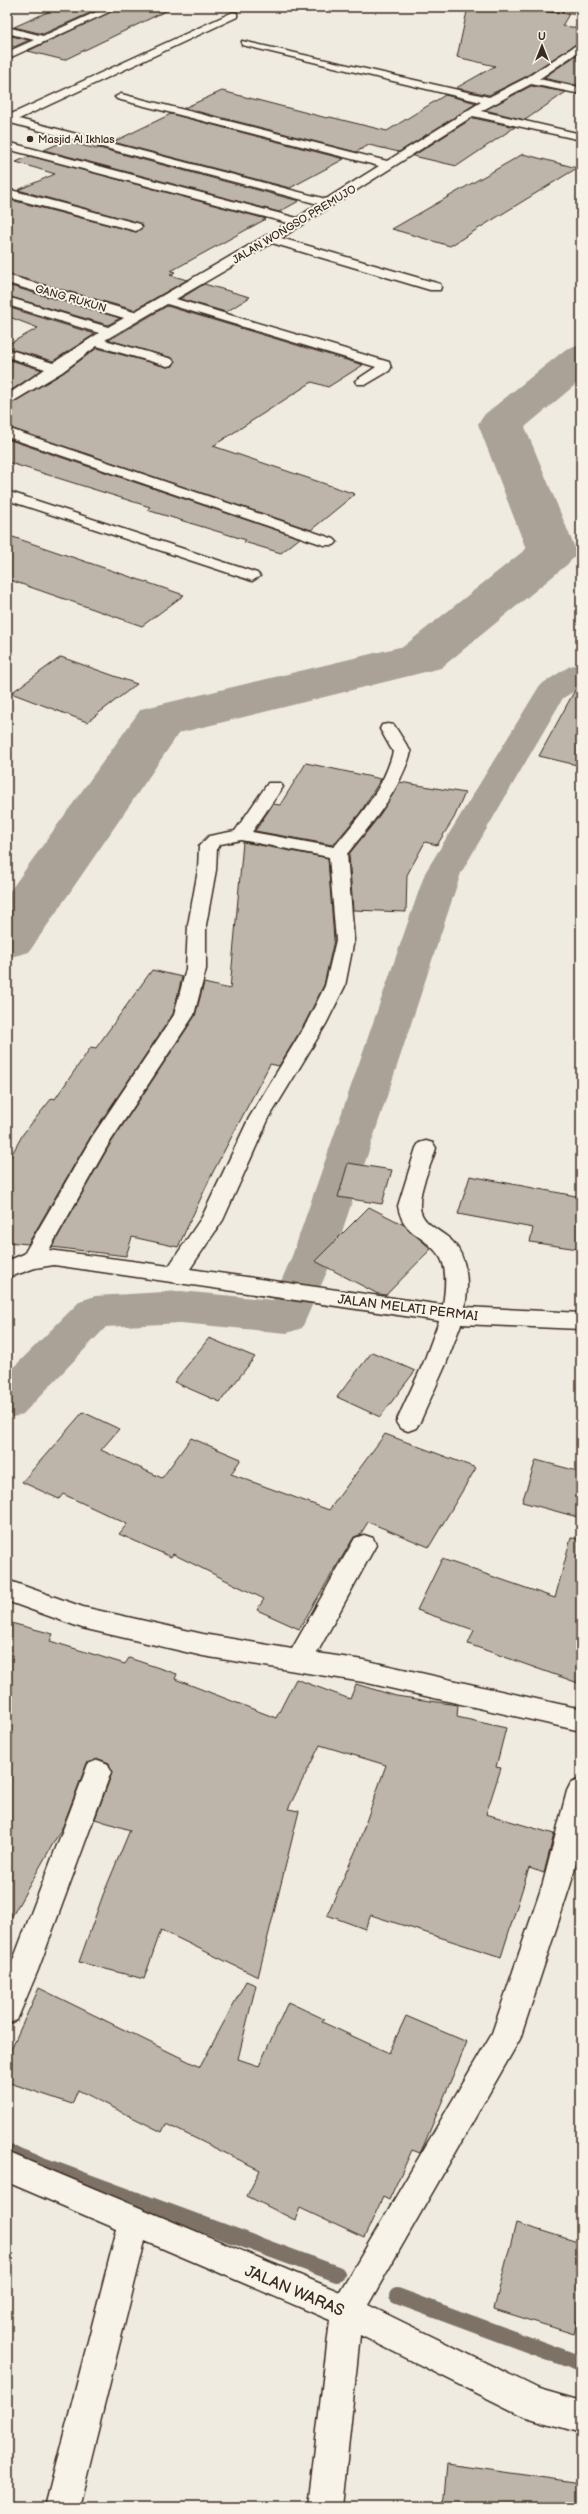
<svg xmlns="http://www.w3.org/2000/svg" width="588" height="2514" viewBox="0 0 588 2514" font-family="'Balsamiq Sans',sans-serif">
<style>
.lines{fill:none;stroke-linecap:round;stroke-linejoin:round}
.stream{stroke:#7e7266;stroke-width:16}
.canal{fill:#aaa296;fill-rule:evenodd}
.river{fill:#aaa296;fill-rule:evenodd}
.building{fill:#bdb5aa;stroke:#3b2a1e}
.minor-casing{stroke:#3b2a1e;stroke-width:3}
.minor{fill:#f7f3e8;fill-rule:evenodd}
.poi-dot{fill:#3b2a1e;stroke:#f7f3e8;stroke-width:1.5}
.labels{text-anchor:middle;stroke-width:4;stroke-linejoin:round;paint-order:stroke}
.far-poi-label{font-size:11px;fill:#3b2a1e;stroke:#f7f3e8;text-anchor:start}
.far-street-label{font-size:11px;fill:#3b2a1e;stroke:#f7f3e8}
.street-label{font-size:13px;fill:#3b2a1e;stroke:#f7f3e8}
.near-street-label{font-size:16px;fill:#3b2a1e;stroke:#f7f3e8}
</style>
<rect width="100%" height="100%" fill="#efebe0"/>
<filter id="ink" filterUnits="userSpaceOnUse"><feTurbulence type="fractalNoise" baseFrequency=".025" numOctaves="2"/><feDisplacementMap in="SourceGraphic" scale="8" xChannelSelector="R" yChannelSelector="G"/><feConvolveMatrix kernelMatrix="1 2 1 2 8 2 1 2 1" color-interpolation-filters="sRGB"/></filter>
<g filter="url(#ink)">
<g class="lines">
<path class="stream" d="M7 2152 337 2274
M397 2296 581 2364"/>
<path class="canal" d="M581 664V687L563 698 461 873 334 1256 302 1328 287 1333 181 1323 106 1327 23 1414 7 1419V1374L80 1301 95 1296 181 1291 273 1300 292 1256 425 873 540 685 570 666Z"/>
<path class="river" d="M581 345V380L525 427 577 553 569 563 441 668 179 733 29 952 7 958V895L141 709 404 646 526 549 478 424 485 414 566 349Z"/>
</g>
<path class="building" d="M59 7H103L43 34 14 27Z
M121 7H174L64 60 28 51Z
M468 7H539L538 11 569 14 562 26 581 28V41L525 77 489 95 456 88 495 66 457 57Z
M7 35 29 40 14 47 7 45Z
M581 52V82L576 85 543 78Z
M531 86 566 92 525 120 485 110Z
M222 91 327 118 330 117 387 131 445 95 477 103 399 152 369 145 356 152 184 108Z
M171 114 344 159 290 188 113 142Z
M473 118 515 127 457 166 413 156Z
M65 141 96 149 99 148 299 201 279 212 44 150Z
M523 154 577 168 450 246 392 229Z
M30 156 266 219 171 271 175 272 170 275 187 280 134 310 7 274V199L136 232 143 227 140 223 18 190 55 174 16 162Z
M204 284 250 297 226 312 180 299Z
M7 285 120 318 108 325 7 296Z
M167 306 363 365 328 387 312 382 213 446 355 494 311 530 7 427V406L63 373 97 348 167 367 173 366 175 361 172 358 109 340Z
M7 307 95 334 53 361 7 348V345L38 328 7 316Z
M7 359 42 370 7 393Z
M7 439 300 538 281 553 244 542 246 540 147 510 150 507 7 462Z
M7 535 184 595 142 626 7 579Z
M61 657 137 684 87 722 11 693Z
M581 679V766L539 756Z
M306 763 381 779 360 813 333 845 255 831 273 804 280 805Z
M400 782 465 793 454 818 437 845 425 842 407 875 406 912 353 910 349 854 377 819Z
M243 842 328 858 334 940 324 985 305 1023 279 1066 270 1064 213 1172 178 1247 132 1237 126 1256 52 1247 109 1146 195 1016 204 983 230 989Z
M152 970 182 977 173 1014 91 1136 28 1244 7 1242V1163L23 1134 52 1098 55 1099 91 1047 96 1048Z
M348 1163 392 1170 382 1204 338 1197Z
M470 1176 581 1197V1232L578 1249 530 1242 533 1228 458 1214Z
M369 1207 404 1225 431 1249 386 1295 378 1294 315 1261Z
M209 1338 255 1357 220 1402 174 1382Z
M372 1352 415 1371 380 1417 337 1397Z
M83 1412 119 1429 101 1450 162 1478 191 1438 241 1459 231 1474 329 1510 385 1434 476 1468 429 1547 368 1522 360 1535 354 1537 299 1629 257 1610 264 1599 173 1554 171 1557 119 1534 127 1524 63 1494 59 1499 22 1482Z
M536 1460 581 1472V1518L522 1502Z
M571 1538 581 1539V1684L468 1644 474 1630 417 1610 442 1559 555 1598Z
M7 1622 53 1634 50 1641 125 1664 129 1658 177 1674 175 1679 276 1718 296 1679 350 1699 356 1684 396 1696 458 1705 457 1717 506 1728 496 1767 501 1768 486 1814 554 1834 544 1873 529 1868 501 1957 371 1915 365 1929 327 1915 356 1850 386 1765 320 1745 288 1809 299 1811 258 1977 161 1930 144 1979 79 1962 103 1895 130 1830 95 1819 112 1773 109 1763 99 1759 87 1763 63 1826 7 1925Z
M246 1981 256 1985 238 2059 259 2066 288 2002 324 2019 322 2022 389 2053 406 2016 467 2042 423 2147 420 2153 412 2150 389 2200 383 2197 364 2238 300 2208 295 2220 247 2196 260 2170 166 2124 162 2132 78 2090 72 2104 7 2082V2058L39 1988 200 2067Z
M516 2223 581 2243V2306L574 2334 494 2309Z
M447 2464 581 2483V2507H443Z"/>
<g class="lines">
<defs>
<path id="minor" d="M107 7H120L7 59V52L34 40 7 33V27L43 36Z
M540 7 581 8V14L545 10Z
M233 12 237 13V17L19 119 326 199 379 166 117 99 115 97 121 94 387 161 481 102 242 45V41L489 97 526 78 581 42V50L539 79 581 88V94L531 84 481 111 581 134V140L473 116 281 238 440 284 441 287 440 290H430L272 243 176 299 389 362 391 368 389 371 367 384H357L355 381 376 367 167 304 105 340 172 359 174 362 172 365 167 366 97 346 62 372 7 405V395L45 369 7 357V349L53 363 99 333 7 305V297L108 327 124 318 7 283V275L134 312 288 223 7 149V142L297 218 318 204 7 122V116Z
M7 189 140 224 142 227 136 231 7 197Z
M7 428 334 539 337 542 334 545H324L7 437Z
M7 491 257 573 260 576 252 581 247 579 7 500Z
M388 724 394 725 411 752C399 792 373 822 347 854L354 940 345 986 326 1024 269 1118 223 1220 190 1269 443 1305C445 1292 448 1269 440 1257 426 1235 403 1236 398 1206L416 1148 419 1143 426 1141 433 1143 436 1148C431 1166 419 1188 420 1207 421 1224 441 1230 452 1241 468 1258 469 1285 465 1307L581 1313V1329L461 1324 446 1364 420 1422 416 1428 408 1431 400 1428 396 1422 423 1364 439 1321 54 1265 35 1268 7 1278V1261L24 1254 92 1137 174 1015 186 969 188 925 198 870 199 846 209 836 235 831 268 783H280L283 787 252 832 334 847C359 817 383 790 393 752L380 729 382 725ZM241 840 329 857 336 940 325 986 306 1024 249 1118 202 1217 169 1266 49 1250 108 1145 194 1015 206 969V925L216 870 217 848 221 844Z
M364 1535 373 1538 376 1545 317 1653 363 1660 581 1709V1731L363 1682 203 1656 82 1628 7 1601V1580L83 1607 203 1634 292 1649 355 1538Z
M98 1760 108 1764 111 1772 38 1970 17 2020 7 2024V1976L85 1772 88 1764Z
M581 1779V1844L571 1883 520 2039 368 2305 539 2389 581 2401V2433L523 2416 360 2335 342 2507H308L330 2320 145 2241 79 2507H45L117 2229 7 2182V2152L340 2292 492 2033 543 1883 567 1791 571 1783Z"/>
</defs>
<use href="#minor" class="minor-casing"/>
<use href="#minor" class="minor"/>
</g>
</g>
<circle class="poi-dot" cx="30" cy="139" r="4"/>
<g class="labels">
<g class="far-poi-label">
<text x="38" y="143">Masjid Al Ikhlas</text>
</g>
<g class="far-street-label">
<text transform="translate(294 224) rotate(-31)" y="4">JALAN WONGSO PREMUJO</text>
<text transform="translate(71 298) rotate(16)" y="4">GANG RUKUN</text>
</g>
<g class="street-label">
<text transform="translate(408 1307) rotate(7)" y="5">JALAN MELATI PERMAI</text>
</g>
<g class="near-street-label">
<text transform="translate(295 2290) rotate(23)" y="6">JALAN WARAS</text>
</g>
</g>
<rect width="588" height="2514" fill="none" stroke="#f7f3e8" stroke-width="24"/>
<rect x="12" y="12" width="564" height="2490" fill="none" stroke="#3b2a1e" stroke-width="1.5" filter="url(#ink)"/>
<g transform="translate(542 46)" stroke="#f7f3e8" stroke-width="3" paint-order="stroke">
<path d="M0-3L7 15L0 10L-7 15Z" fill="#3b2a1e"/>
<text y="-6" font-size="11" font-weight="bold" text-anchor="middle" fill="#3b2a1e">U</text>
</g>
</svg>
